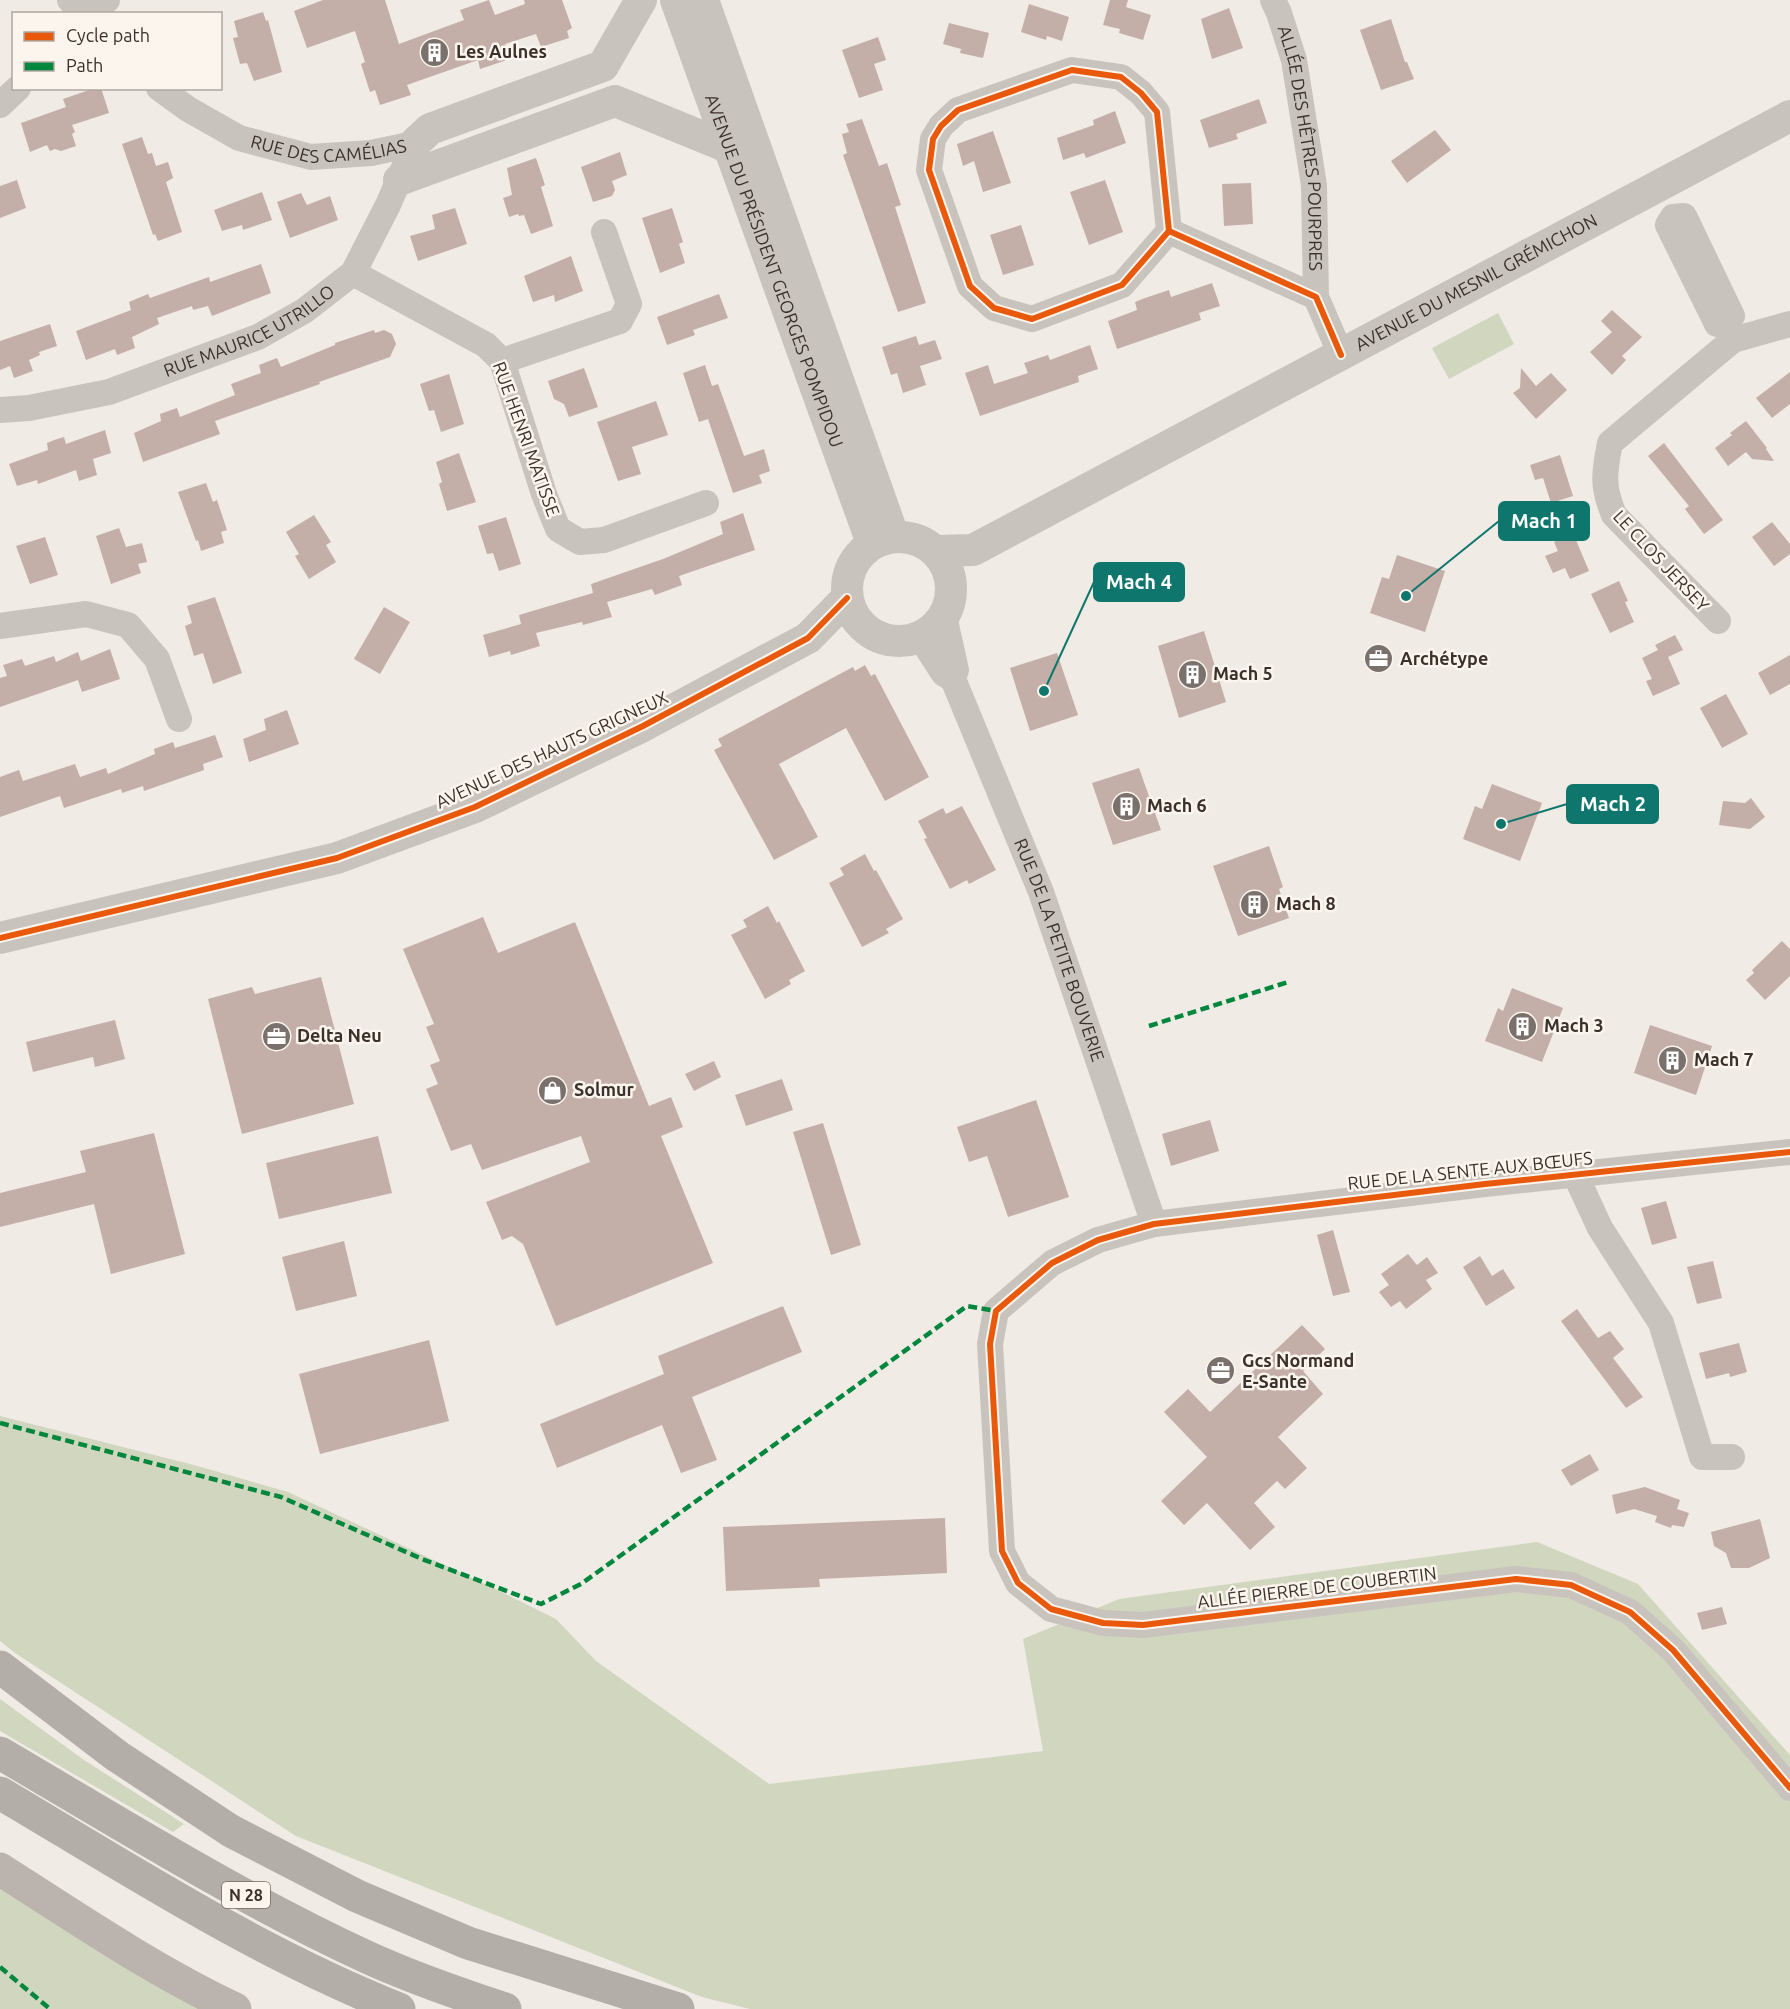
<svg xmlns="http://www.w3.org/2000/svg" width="1790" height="2009" viewBox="0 0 1790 2009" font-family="Ubuntu,sans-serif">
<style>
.green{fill:#d1d6bf}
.building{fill:#c3afa7}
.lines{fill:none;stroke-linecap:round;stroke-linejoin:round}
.minor{stroke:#c9c3be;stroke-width:26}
.tertiary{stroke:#c9c3be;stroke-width:32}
.secondary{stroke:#bab3ae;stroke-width:33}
.trunk{stroke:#b4aea8;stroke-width:33}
.quiet{stroke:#00873e;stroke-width:4.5;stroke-dasharray:9 4.5;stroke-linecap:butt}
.cycleway-casing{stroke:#fbf5ee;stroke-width:10}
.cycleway{stroke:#e8590c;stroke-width:6}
.labels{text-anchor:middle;stroke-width:5;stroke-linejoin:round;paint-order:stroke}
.shield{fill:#fbf5ee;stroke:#756b66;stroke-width:1.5}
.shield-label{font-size:16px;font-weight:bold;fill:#3b302b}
.poi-label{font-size:18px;font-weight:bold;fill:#3b302b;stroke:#fbf5ee;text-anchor:start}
.street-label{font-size:18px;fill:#3b302b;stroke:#fbf5ee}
.leader{fill:none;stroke:#0f766e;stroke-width:2}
.callout-dot{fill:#0f766e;stroke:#fbf5ee;stroke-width:2}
.callout{fill:#0f766e;stroke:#0f766e;stroke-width:2}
.callout-label{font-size:20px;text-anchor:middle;font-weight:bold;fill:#fff}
</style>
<rect width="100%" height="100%" fill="#f0ebe5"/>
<path class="green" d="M1498 313 1514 344 1449 379 1432 348Z
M0 1416 194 1465 288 1492 485 1584 556 1619 596 1661 769 1784 1043 1751 1023 1639 1119 1599 1537 1542 1638 1584 1790 1755V2009H750L702 1997 296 1836 15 1653 0 1641Z
M0 1699 84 1760 184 1824 173 1832 0 1731Z
M0 1884 213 2009H0Z"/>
<path class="building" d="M323 0H385L399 44 464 20 460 10 489 0 495 15 525 4 524 0H562L572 28 567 31 569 38 541 47 536 34 505 44 510 59 480 69 478 60 407 85 411 95 380 105 375 90 370 92 361 64 365 62 355 31 307 48 294 11Z
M1110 0H1128L1126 7 1151 15 1143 40 1119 33 1120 29 1103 25Z
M1029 4 1069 17 1062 41 1047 36 1046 40 1021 32Z
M1229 8 1243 48 1212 59 1201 19Z
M263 12 266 21 268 20 282 72 254 81 247 63 240 64 233 38 238 37 234 21Z
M1391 19 1405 62H1407L1414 79 1381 90 1360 30Z
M949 23 989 33 983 58 960 53 961 49 943 44Z
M878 37 886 60 874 64 883 90 859 98 842 50Z
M95 88H101L109 113 72 125 75 132 72 134 76 146 61 151 55 149 50 151 47 145 30 152 21 123 66 107 63 99Z
M1259 99 1267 123 1236 134 1238 139 1209 148 1200 120Z
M1115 111 1126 143 1086 158 1084 153 1063 160 1057 138 1094 125 1093 120Z
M862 119 879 166 887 163 901 205 895 207 926 303 898 312 843 155 847 153 842 134 849 132 846 124Z
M1435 130 1451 150 1407 183 1391 161Z
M993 131 1011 183 983 192 974 161 963 166 957 144Z
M142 137 148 154 152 153 156 166 168 162 173 178 166 182 182 232 158 241 155 234 153 235 122 144Z
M620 152 627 175 612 181 615 190 612 196 593 202 581 167Z
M536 158 545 185 541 187 553 226 531 234 524 215 519 216 518 214 509 217 503 198 512 195 507 168Z
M17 180 26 208 0 218V186Z
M1105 180 1123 232 1089 245 1070 192Z
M1251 183 1253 224 1224 226 1222 184Z
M262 192 272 220 243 230 242 225 222 231 214 210Z
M301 193 307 205 330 196 338 220 290 238 277 202Z
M455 208 467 244 418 261 410 236 435 229 432 215Z
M672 208 683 242 679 244 685 263 660 273 642 218Z
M1021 225 1034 265 1003 275 990 235Z
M571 256 583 291 555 302 554 295 533 302 524 276Z
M261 264 271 293 212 316 208 306 193 310 192 306 157 318 159 324 132 337 135 348 117 355 115 349 86 360 76 331 131 310 129 302 148 294 150 298 209 277 210 282Z
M1212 283 1220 306 1199 313 1201 320 1117 349 1108 321 1137 310 1135 302 1145 298 1169 290 1171 297Z
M719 294 728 318 693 330 695 335 667 345 657 317Z
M1612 310 1642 337 1622 356 1626 360 1612 375 1590 352 1612 332 1601 321Z
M50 324 57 346 39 352 40 355 29 360 33 371 14 378 10 366 0 370V341Z
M374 330 375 333 384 330 392 334 396 344 390 357 319 382 320 384 215 421 220 434 143 462 134 433 161 421 160 414 177 408 180 417 235 395 231 384 261 373 259 365 277 358 281 367 335 345V343Z
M916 336 919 345 935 340 942 359 920 366 926 385 903 393 897 373 891 375 882 347Z
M1090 345 1098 369 1078 376 1079 382 980 416 965 373 988 365 994 384 1028 373 1024 363 1048 355 1050 360Z
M705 365 712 386 718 384 744 456 764 449 770 471 759 475 762 483 733 493 708 419 699 422 683 373Z
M584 368 598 407 569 417 564 404 554 399 548 381Z
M1521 368 1536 386 1551 373 1567 390 1536 419 1513 393 1520 388Z
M1790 372V404L1772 418 1756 398Z
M449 374 464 424 441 432 434 410 429 411 420 384Z
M656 401 668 435 632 447 641 474 618 481 597 422Z
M1746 421 1767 448 1766 449 1774 461 1752 459 1746 452 1728 466 1715 448 1732 435 1730 433Z
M105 430 111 453 93 459 97 475 79 481 76 470 38 484 37 480 17 486 9 464 48 450 47 443 54 440 64 437 66 444Z
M1664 443 1723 520 1704 534 1685 509 1689 506 1648 456Z
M459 453 476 502 447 511 439 484 442 482 436 462Z
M1560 455 1573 496 1551 503 1543 478 1535 480 1530 465Z
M206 483 213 502 217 500 227 530 221 532 224 543 201 551 198 540 196 541 178 492Z
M743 513 755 550 679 576 682 585 655 595 652 589 607 602 612 617 583 625 582 622 536 633 540 646 511 655 510 651 489 657 483 635 521 624 519 615 593 593 591 584 663 559 723 534 720 522Z
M314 515 331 542 326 545 336 562 309 579 295 556 299 554 286 532Z
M506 517 521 564 499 571 493 553 487 554 478 526Z
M1772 522 1790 544V554L1774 566 1752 537Z
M119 528 126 547 142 543 147 562 138 564 141 573 111 584 96 536Z
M1573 533 1589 571 1570 579 1565 568 1553 573 1545 556 1558 551 1554 542Z
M45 537 58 575 30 584 16 546Z
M1397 555 1445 571 1425 632 1370 613 1382 577 1389 579Z
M1619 581 1628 601 1625 602 1634 622 1610 633 1591 594Z
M215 597 242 673 213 684 203 653 194 656 185 626 192 623 187 606Z
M384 607 410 622 380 674 354 659Z
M1204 631 1226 702 1179 718 1158 646Z
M1675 635 1683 650 1668 657 1680 684 1653 696 1646 681 1652 679 1642 658 1658 650 1655 645Z
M110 649 120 679 82 692 78 680 0 707V678L7 676 3 665 22 659 25 666 54 656 56 662 78 652 81 661Z
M1057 653 1078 715 1030 731 1010 668Z
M1790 655V684L1770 695 1758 673Z
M865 665 871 676 875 674 929 777 885 801 846 728 779 764 818 837 774 860 714 750 722 746 718 739 853 667 855 671Z
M1726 694 1748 734 1722 748 1700 708Z
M287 710 299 744 249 762 243 739 266 730 264 719Z
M215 735 223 757 203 764 204 770 144 791 143 786 122 793 121 789 64 808 60 796 0 817V777L19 770 23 781 75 764 80 777 106 768 108 774 155 754 154 749 173 742 175 748Z
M1139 768 1161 830 1113 845 1092 783Z
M1492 784 1542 803 1520 861 1463 839 1475 806 1482 809Z
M1751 798 1765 817 1750 829 1719 825 1723 801 1745 803Z
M962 806 996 870 969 884 967 880 950 889 924 839 927 838 918 821 943 808 946 814Z
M1269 846 1283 887 1279 889 1289 918 1238 936 1213 866Z
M865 854 874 871 876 870 903 919 886 929 889 933 862 947 829 883 844 875 840 868Z
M768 906 777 923 779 921 805 971 789 980 791 984 765 999 731 935 747 927 743 920Z
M483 917 498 953 575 922 649 1106 671 1097 683 1127 661 1136 713 1263 556 1326 523 1244 512 1236 502 1240 486 1202 590 1162 581 1136 482 1170 471 1144 451 1151 426 1089 438 1084 430 1065 440 1061 426 1027 434 1024 403 949Z
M1782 941 1790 949V976L1765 1000 1746 980 1754 973 1752 970Z
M321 977 354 1104 242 1134 208 999 252 987 255 994Z
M1512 988 1563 1008 1542 1062 1485 1041 1498 1008 1503 1011Z
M115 1020 125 1059 95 1067 93 1057 33 1072 26 1042Z
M1650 1025 1712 1046 1696 1095 1634 1073Z
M714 1061 721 1077 694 1091 685 1074Z
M782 1079 793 1110 746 1126 735 1095Z
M1036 1100 1069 1197 1008 1217 987 1156 969 1162 957 1127Z
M1210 1120 1219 1151 1171 1166 1162 1134Z
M823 1123 861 1245 831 1255 793 1132Z
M154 1133 185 1254 111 1274 94 1204 0 1227V1193L86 1172 80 1151Z
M378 1136 392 1193 279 1219 266 1163Z
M1666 1201 1677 1238 1652 1245 1641 1208Z
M1333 1230 1350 1292 1333 1296 1317 1235Z
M344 1241 357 1296 296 1311 282 1257Z
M1408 1254 1417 1265 1427 1257 1438 1273 1426 1280 1432 1289 1406 1309 1400 1301 1391 1307 1379 1292 1389 1285 1381 1274Z
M1480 1256 1492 1276 1503 1269 1515 1288 1486 1306 1463 1267Z
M1713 1261 1722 1298 1697 1304 1687 1267Z
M783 1306 802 1352 692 1397 717 1460 681 1473 662 1425 557 1468 540 1424 664 1374 658 1356Z
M1577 1309 1598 1338 1610 1331 1624 1349 1613 1358 1643 1397 1626 1408 1561 1321Z
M1302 1325 1325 1349 1303 1371 1323 1394 1278 1437 1307 1468 1285 1489 1277 1481 1254 1503 1275 1527 1250 1550 1207 1503 1184 1525 1161 1501 1207 1457 1164 1412 1188 1389 1210 1412Z
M429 1340 449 1421 320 1454 299 1374Z
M1739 1343 1747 1372 1730 1377 1729 1373 1706 1379 1699 1353Z
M1590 1454 1599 1470 1571 1486 1561 1470Z
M1645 1487 1680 1500 1677 1509 1689 1513 1684 1527 1672 1525 1671 1528 1655 1522 1657 1516 1634 1509 1616 1514 1612 1495Z
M945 1518 947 1573 819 1579 820 1587 726 1591 723 1527Z
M1760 1519 1770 1558 1749 1568H1731L1726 1553 1714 1546 1711 1532Z
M1722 1607 1727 1624 1702 1630 1697 1613Z"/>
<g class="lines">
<g class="minor">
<path d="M70 0 83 14"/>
<path id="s1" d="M1273 0 1279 13 1294 60 1314 185 1316 297"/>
<path d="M93 14 107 0"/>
<path id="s2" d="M159 88 188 109 239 138 311 157 371 153 414 144"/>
<path d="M0 105 18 88"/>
<path d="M1684 216 1732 316 1726 324H1717L1668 225 1673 217Z"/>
<path d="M1169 231 1122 285 1032 319 994 308 970 286 929 170 933 139 941 126 958 110 1072 70 1121 77 1141 93 1157 112 1169 231 1316 297 1341 355"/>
<path d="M353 273 486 345 502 361 544 494 558 529 580 542 604 540 706 503"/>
<path d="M502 361 620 321 629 304 604 232"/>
<path id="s3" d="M0 410 29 408 109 392 258 337 304 311 353 273 388 205 414 144"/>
<path id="s4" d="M944 616 956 670 953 679 1041 892 1154 1224"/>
<path d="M1718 621 1614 515C1602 486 1604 473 1610 443L1733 340 1790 324"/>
<path d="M0 626 86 614 128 625 157 659 179 719"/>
<path d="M920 637 944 674 953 679"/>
<path d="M1790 1152 1485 1184 1154 1224 1098 1240 1052 1263 996 1311 990 1344 1002 1551 1018 1583 1051 1609 1103 1623 1143 1625 1516 1579 1571 1585 1630 1612 1673 1650 1790 1788"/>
<path d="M1575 1174 1600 1228 1661 1323 1702 1457H1732"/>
</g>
<g class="tertiary">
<path id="s5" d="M676 0 872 543"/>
<path d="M703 0 893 535"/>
<path d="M414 144 430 129 603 66 641 0"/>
<path d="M399 180 615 101 730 148 740 145"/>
<circle cx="899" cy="589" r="52"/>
<path id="s6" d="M937 551 973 550 1790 116"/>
<path d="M0 938 337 858 475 807 643 726 808 638 847 598"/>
</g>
<path class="secondary" d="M0 1869C76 1918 153 1970 235 2009"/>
<path class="trunk" d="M0 1667 117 1756 231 1831 357 1896 468 1943 678 2009
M0 1753C121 1824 241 1899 369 1958 413 1978 459 1994 505 2009
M0 1793C130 1870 258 1953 399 2009"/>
<path class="quiet" d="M1149 1026 1288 982
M0 1423 281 1497 422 1559 541 1604 581 1584 967 1306 996 1311
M0 1967 50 2009"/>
<defs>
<path id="cycleway" d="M1169 231 1122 285 1032 319 994 308 970 286 929 170 933 139 941 126 958 110 1072 70 1121 77 1141 93 1157 112 1169 231 1316 297 1341 355
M0 938 337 858 475 807 643 726 808 638 847 598
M1790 1152 1485 1184 1154 1224 1098 1240 1052 1263 996 1311 990 1344 1002 1551 1018 1583 1051 1609 1103 1623 1143 1625 1516 1579 1571 1585 1630 1612 1673 1650 1790 1788"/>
</defs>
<use href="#cycleway" class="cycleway-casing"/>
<use href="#cycleway" class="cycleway"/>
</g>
<defs>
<symbol id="building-disc" viewBox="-11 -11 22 22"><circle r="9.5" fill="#7a716c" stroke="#fbf5ee"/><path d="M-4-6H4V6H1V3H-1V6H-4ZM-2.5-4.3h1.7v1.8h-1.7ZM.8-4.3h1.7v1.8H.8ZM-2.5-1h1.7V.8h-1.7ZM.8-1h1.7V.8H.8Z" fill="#fff"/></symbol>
<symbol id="office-disc" viewBox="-11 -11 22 22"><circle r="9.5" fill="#7a716c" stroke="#fbf5ee"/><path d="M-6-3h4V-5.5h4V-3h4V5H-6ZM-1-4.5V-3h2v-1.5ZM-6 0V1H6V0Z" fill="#fff"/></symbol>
<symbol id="shop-disc" viewBox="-11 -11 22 22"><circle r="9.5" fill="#7a716c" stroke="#fbf5ee"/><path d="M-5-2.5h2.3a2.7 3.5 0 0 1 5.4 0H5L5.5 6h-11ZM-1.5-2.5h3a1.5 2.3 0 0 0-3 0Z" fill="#fff"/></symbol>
</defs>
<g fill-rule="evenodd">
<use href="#building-disc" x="418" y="36" width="33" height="33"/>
<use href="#office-disc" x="1362" y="642" width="33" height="33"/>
<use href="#building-disc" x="1176" y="658" width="33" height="33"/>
<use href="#building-disc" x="1110" y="790" width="33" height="33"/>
<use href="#building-disc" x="1238" y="888" width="33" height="33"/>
<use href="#building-disc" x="1506" y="1010" width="33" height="33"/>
<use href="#office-disc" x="260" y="1020" width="33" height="33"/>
<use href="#building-disc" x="1656" y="1044" width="33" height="33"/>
<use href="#shop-disc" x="536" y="1074" width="33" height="33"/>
<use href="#office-disc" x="1204" y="1354" width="33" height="33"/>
</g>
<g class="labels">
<rect class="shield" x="222" y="1882" width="48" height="26" rx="4.5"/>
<g class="shield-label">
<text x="246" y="1901">N 28</text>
</g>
<g class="poi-label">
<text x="456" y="58">Les Aulnes</text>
<text x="1400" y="665">Archétype</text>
<text x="1213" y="680">Mach 5</text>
<text x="1147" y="812">Mach 6</text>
<text x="1276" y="910">Mach 8</text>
<text x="1544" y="1032">Mach 3</text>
<text x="297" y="1042">Delta Neu</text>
<text x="1694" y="1066">Mach 7</text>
<text x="574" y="1096">Solmur</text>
<text x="1242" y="1367">Gcs Normand<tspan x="1242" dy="21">E-Sante</tspan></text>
</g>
<g class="street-label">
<text dy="6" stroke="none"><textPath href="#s2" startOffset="186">RUE DES CAMÉLIAS</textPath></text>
<text dy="6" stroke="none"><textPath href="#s1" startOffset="152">ALLÉE DES HÊTRES POURPRES</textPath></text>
<text dy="6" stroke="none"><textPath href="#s5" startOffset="288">AVENUE DU PRÉSIDENT GEORGES POMPIDOU</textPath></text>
<text dy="6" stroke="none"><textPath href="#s6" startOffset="606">AVENUE DU MESNIL GRÉMICHON</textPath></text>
<text dy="6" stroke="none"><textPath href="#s3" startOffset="264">RUE MAURICE UTRILLO</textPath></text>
<text transform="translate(526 439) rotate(70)" y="6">RUE HENRI MATISSE</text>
<text transform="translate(1661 561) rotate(47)" y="6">LE CLOS JERSEY</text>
<text transform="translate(552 750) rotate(-25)" y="6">AVENUE DES HAUTS GRIGNEUX</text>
<text dy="6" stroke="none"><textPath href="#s4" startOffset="356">RUE DE LA PETITE BOUVERIE</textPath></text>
<text transform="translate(1470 1171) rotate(-6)" y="6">RUE DE LA SENTE AUX BŒUFS</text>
<text transform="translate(1317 1588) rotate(-7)" y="6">ALLÉE PIERRE DE COUBERTIN</text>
</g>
</g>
<path class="leader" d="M1406 596L1499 521M1044 691L1094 582M1501 824L1567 804"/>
<g class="callout-dot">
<circle cx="1406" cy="596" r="6"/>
<circle cx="1044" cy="691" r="6"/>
<circle cx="1501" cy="824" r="6"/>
</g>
<g class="callout">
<rect x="1499" y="502" width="90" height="38" rx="6"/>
<rect x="1094" y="563" width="90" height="38" rx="6"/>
<rect x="1567" y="785" width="91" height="38" rx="6"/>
</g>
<g class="callout-label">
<text x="1544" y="528">Mach 1</text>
<text x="1139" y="589">Mach 4</text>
<text x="1613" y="811">Mach 2</text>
</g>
<rect x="12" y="12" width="210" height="78" fill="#fbf5ee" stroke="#aea6a0" stroke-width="1.5"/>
<rect x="24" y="32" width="30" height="9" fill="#e8590c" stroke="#aea6a0" stroke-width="1.5"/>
<text x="66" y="42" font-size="18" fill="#3b302b">Cycle path</text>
<rect x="24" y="62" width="30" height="9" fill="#00873e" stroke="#aea6a0" stroke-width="1.5"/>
<text x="66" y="72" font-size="18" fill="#3b302b">Path</text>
</svg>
